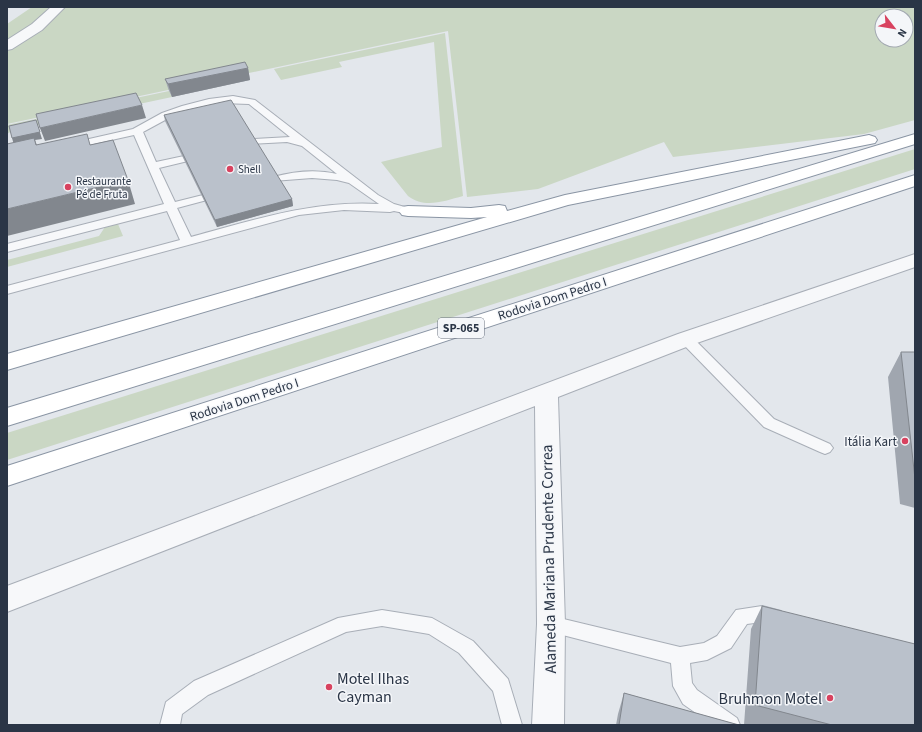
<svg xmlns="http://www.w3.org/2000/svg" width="922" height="732" viewBox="0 0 922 732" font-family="'Source Sans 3',sans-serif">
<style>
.green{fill:#cad7c4;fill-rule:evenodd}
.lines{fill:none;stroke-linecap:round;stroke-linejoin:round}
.lane-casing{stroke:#a8aeb7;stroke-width:2}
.street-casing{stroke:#a8aeb7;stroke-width:2}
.highway-casing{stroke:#8a95a4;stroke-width:2}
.lane{fill:#f7f8fa;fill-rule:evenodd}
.street{fill:#f7f8fa;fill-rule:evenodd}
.highway{fill:#fff;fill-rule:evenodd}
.wall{fill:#a0a6af}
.shaded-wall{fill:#82878e}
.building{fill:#bac1cb;stroke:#82878e}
.poi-dot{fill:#d8425f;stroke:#f4f6f9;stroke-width:1.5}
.labels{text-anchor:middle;stroke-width:3;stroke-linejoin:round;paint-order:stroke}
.far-poi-label{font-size:11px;fill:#2a3546;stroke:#f4f6f9;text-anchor:start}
.shield{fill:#f4f6f9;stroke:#676f7c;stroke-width:1}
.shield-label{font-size:12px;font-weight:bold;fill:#2a3546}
.street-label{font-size:13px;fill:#2a3546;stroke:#f4f6f9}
.poi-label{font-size:13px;fill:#2a3546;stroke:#f4f6f9;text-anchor:end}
.near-street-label{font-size:16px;fill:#2a3546;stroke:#f4f6f9}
.near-poi-label{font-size:16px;fill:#2a3546;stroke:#f4f6f9;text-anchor:start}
</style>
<rect width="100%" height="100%" fill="#e3e7ec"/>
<path class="green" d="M32 7H915V120L864 134 673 157 664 142 538 189 467 197 448 31 7 124V24ZM882 16H906V40H882Z
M445 33 463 196C444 201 425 209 408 196L381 162 442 147 434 42 339 62 342 67 281 80 274 69Z
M169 91 172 97 12 131 7 134V125Z
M915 149V169L7 460V433Z
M118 224 123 236 7 267V260L99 236 105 227Z"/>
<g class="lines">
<defs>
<path id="lane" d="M233 96 255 100 378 195 394 204 412 209 414 211 408 214 394 211 390 212 344 210 299 215 7 294V286L180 240 167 211 7 252V244L164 204 134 135 71 149 66 146 67 144 133 129 162 113 182 106 209 99ZM221 103 249 104 290 137 254 139 250 140 249 142 250 144 287 142 302 146 337 174C316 169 295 171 273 177L272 179 273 181 312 178 337 180 349 183 379 204C314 200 253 220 191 237L177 208 207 200 209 198 203 195 175 202 159 168 188 161 189 159 184 156 156 162 143 132 178 113Z
M686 334 691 336 774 419 830 444 833 448 830 452 825 454 820 452 764 427 681 342 679 339 681 336Z
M762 606 781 611 784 617 781 623 775 625 762 622 747 624 731 648 707 660 690 663 692 683 697 690 737 718 740 725H713L683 704 673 686 671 663 551 632 545 630 542 624 545 618 551 616 680 647 704 643 717 636 736 610Z
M382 610 432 618 473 641 508 679 522 725H502L493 691 459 653 429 634 382 626 346 632 208 695 182 714 180 725H160L166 702 194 681 338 618Z"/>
<path id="street" d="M51 7H65L42 30 12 49 7 50V40L32 24Z
M915 254V267L694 344 558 397 565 624 564 725H532L537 624 535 406 7 612V586L678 334Z"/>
<path id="highway" d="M915 134V144L7 426V408Z
M869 135 875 137 877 140 875 143 568 205 7 370V354L487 217 471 218 408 216 402 215 399 211 402 207 408 206 471 208 499 205 505 206 507 211 565 195Z
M915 175V186L7 486V466Z"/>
</defs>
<use href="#lane" class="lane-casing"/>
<use href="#street" class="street-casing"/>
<use href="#highway" class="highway-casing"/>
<use href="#lane" class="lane"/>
<use href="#street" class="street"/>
<use href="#highway" class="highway"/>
</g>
<path class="wall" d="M248 68 250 80 172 97 169 91 165 79Z
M164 115 292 199 293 206 217 227 165 121Z
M901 352H915V508L900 504 888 377Z
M762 606 915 725H744L751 629Z
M624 693 739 725H616L618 714Z"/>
<path class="shaded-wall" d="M248 68 250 80 172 97 168 84Z
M142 105 146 118 45 141 40 128Z
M36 120 42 139 35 140 43 162 14 145 12 138Z
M128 180 135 204 7 236V209Z
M292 199 293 206 217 227 215 220Z"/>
<path class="building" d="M245 62 248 68 168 84 165 79Z
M136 93 142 105 40 128 36 114Z
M231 100 292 199 215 220 164 115Z
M36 120 40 132 12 138 9 126Z
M87 134 90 145 113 140 128 180 7 209V144L34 138 36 145Z
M901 352H915V479Z
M762 606 915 644V725H832L755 705Z
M624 693 739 725H619Z"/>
<g class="poi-dot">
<circle cx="230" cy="169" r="4"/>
<circle cx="68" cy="187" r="4"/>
<circle cx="905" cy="441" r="4"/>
<circle cx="329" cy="687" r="4"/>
<circle cx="830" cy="698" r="4"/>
</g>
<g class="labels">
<g class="far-poi-label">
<text x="238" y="173">Shell</text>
<text x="76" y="185">Restaurante<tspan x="76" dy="13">Pé de Fruta</tspan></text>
</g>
<rect class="shield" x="438" y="318" width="46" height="20" rx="3"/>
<g class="shield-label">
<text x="461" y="332">SP-065</text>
</g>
<g class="street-label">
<text transform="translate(552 298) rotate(-18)" y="5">Rodovia Dom Pedro I</text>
<text transform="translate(244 399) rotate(-18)" y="5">Rodovia Dom Pedro I</text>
</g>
<g class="poi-label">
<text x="897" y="446">Itália Kart</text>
</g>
<g class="near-street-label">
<text transform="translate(548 559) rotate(-91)" y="6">Alameda Mariana Prudente Correa</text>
</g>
<g class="near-poi-label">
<text x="337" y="684">Motel Ilhas<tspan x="337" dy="18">Cayman</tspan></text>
<text x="822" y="704" text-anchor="end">Bruhmon Motel</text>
</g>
</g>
<rect width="922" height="732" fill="none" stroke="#2a3546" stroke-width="16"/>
<g transform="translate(894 28) rotate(121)"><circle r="19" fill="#f4f6f9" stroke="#a3a9b1"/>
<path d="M0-3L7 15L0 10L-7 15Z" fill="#d8425f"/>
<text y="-6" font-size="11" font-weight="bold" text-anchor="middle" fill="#2a3546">N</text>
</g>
</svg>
